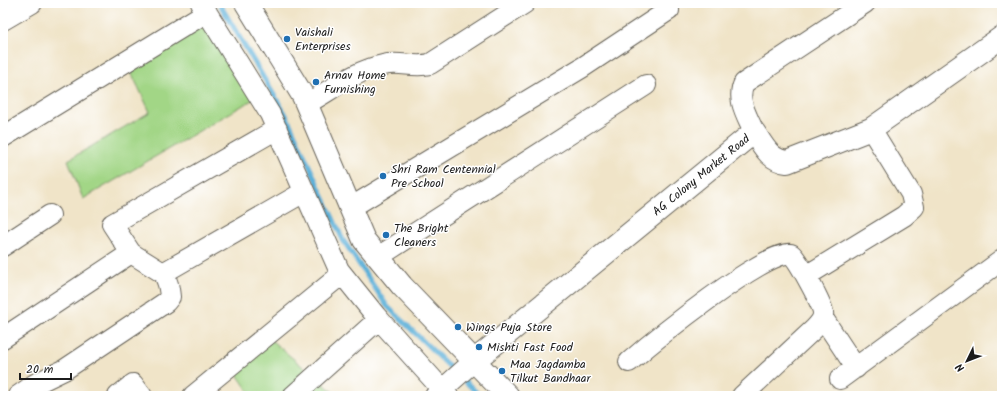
<svg xmlns="http://www.w3.org/2000/svg" width="1005" height="399" viewBox="0 0 1005 399" font-family="Kalam,sans-serif">
<style>
.green{fill:#a2d686;stroke:#5f7951}
.lines{fill:none;stroke-linecap:round;stroke-linejoin:round}
.stream{stroke:#5db1d9;stroke-width:5}
.minor-casing{stroke:#666258;stroke-width:22}
.tertiary-casing{stroke:#666258;stroke-width:24}
.minor{stroke:#fff;stroke-width:20}
.tertiary{stroke:#fff;stroke-width:22}
.poi-dot{fill:#1f6fb2;stroke:#fff;stroke-width:1.5}
.labels{text-anchor:middle;stroke-width:3;stroke-linejoin:round;paint-order:stroke}
.poi-label{font-size:12px;fill:#1c1c1c;stroke:#fff;text-anchor:start}
.street-label{font-size:12px;fill:#1c1c1c;stroke:#fff}
</style>
<rect width="100%" height="100%" fill="#fff"/>
<filter id="ink" filterUnits="userSpaceOnUse"><feTurbulence type="fractalNoise" baseFrequency=".025" numOctaves="2"/><feDisplacementMap in="SourceGraphic" scale="8" xChannelSelector="R" yChannelSelector="G"/><feConvolveMatrix kernelMatrix="1 2 1 2 8 2 1 2 1" color-interpolation-filters="sRGB"/></filter>
<filter id="wash" filterUnits="userSpaceOnUse"><feTurbulence type="fractalNoise" baseFrequency=".012" numOctaves="4" result="noise"/><feDisplacementMap in="SourceGraphic" scale="16" xChannelSelector="R" yChannelSelector="G"/><feGaussianBlur stdDeviation="0.9" result="paint"/><feColorMatrix in="noise" values="0 0 0 0 0 0 0 0 0 0 0 0 0 0 0 0 0 1.4 0 .05"/><feComposite in="paint" operator="in"/></filter>
<g filter="url(#wash)">
<rect width="100%" height="100%" fill="#f0e4c8"/>
<path class="green" d="M204 19 259 96 83 199 68 160 150 112 130 70Z
M266 336 338 396H252L231 366Z"/>
<g class="lines">
<path class="stream" d="M219 3 286 115 343 240 387 306 455 372
M461 377 480 396"/>
</g>
</g>
<g filter="url(#ink)">
<g class="lines">
<defs>
<path id="minor" d="M201 3 270 114 339 270 376 316 448 396
M3 20 32 3
M306 104C330 91 356 70 383 65 399 61 414 68 430 64L525 3
M754 132C747 115 736 100 744 83L865 3
M3 137 207 12
M350 208 583 67 669 10 668 3
M3 246 50 215
M131 253 112 224 277 129
M378 257 646 85
M806 276 904 216 914 207 911 194 871 129
M823 318 856 368
M3 338 131 253 163 273
M629 362C652 342 766 249 791 254 798 259 822 304 823 312 824 319 819 324 814 329L742 396
M840 379 1002 260
M18 396 35 384 64 370 166 302 170 297C169 287 168 281 163 273L304 192
M118 396 133 384 142 396
M193 396 342 274
M293 396 379 319
M435 396 474 361"/>
<path id="tertiary" d="M246 3 303 96 364 240 402 286 508 396
M474 361 754 132C763 145 769 160 787 162L871 129 1002 37"/>
</defs>
<use href="#minor" class="minor-casing"/>
<use href="#tertiary" class="tertiary-casing"/>
<use href="#minor" class="minor"/>
<use href="#tertiary" class="tertiary"/>
</g>
</g>
<g class="poi-dot">
<circle cx="287" cy="39" r="4"/>
<circle cx="316" cy="82" r="4"/>
<circle cx="383" cy="176" r="4"/>
<circle cx="386" cy="235" r="4"/>
<circle cx="458" cy="327" r="4"/>
<circle cx="479" cy="347" r="4"/>
<circle cx="502" cy="371" r="4"/>
</g>
<g class="labels">
<g class="poi-label">
<text x="295" y="36">Vaishali<tspan x="295" dy="14">Enterprises</tspan></text>
<text x="324" y="79">Arnav Home<tspan x="324" dy="14">Furnishing</tspan></text>
<text x="391" y="173">Shri Ram Centennial<tspan x="391" dy="14">Pre School</tspan></text>
<text x="394" y="232">The Bright<tspan x="394" dy="14">Cleaners</tspan></text>
<text x="466" y="331">Wings Puja Store</text>
<text x="487" y="351">Mishti Fast Food</text>
<text x="510" y="368">Maa Jagdamba<tspan x="510" dy="14">Tilkut Bandhaar</tspan></text>
</g>
<g class="street-label">
<text transform="translate(701 175) rotate(-39)" y="4">AG Colony Market Road</text>
</g>
</g>
<rect width="1005" height="399" fill="none" stroke="#fff" stroke-width="16"/>
<g transform="translate(967 361) rotate(227)" stroke="#ffffff" stroke-width="3" paint-order="stroke">
<path d="M0-3L7 15L0 10L-7 15Z" fill="#1c1c1c"/>
<text y="-6" font-size="11" font-weight="bold" text-anchor="middle" fill="#1c1c1c">N</text>
</g>
<path d="M20 373v6h51v-6" fill="none" stroke="#1c1c1c" stroke-width="2"/>
<text x="26" y="373" font-size="12" fill="#1c1c1c" stroke="#ffffff" stroke-width="3" paint-order="stroke">20 m</text>
</svg>
